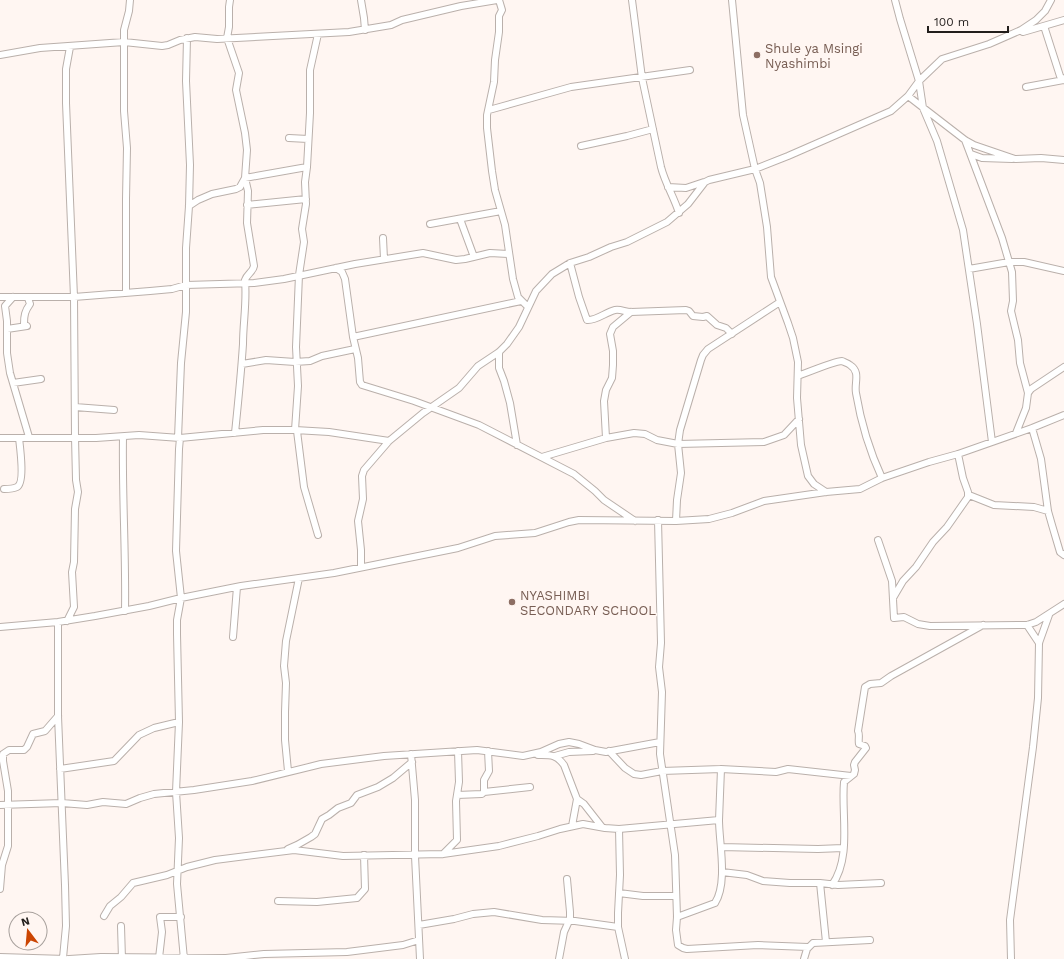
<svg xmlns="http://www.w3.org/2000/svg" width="1064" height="959" viewBox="0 0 1064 959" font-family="'Work Sans',sans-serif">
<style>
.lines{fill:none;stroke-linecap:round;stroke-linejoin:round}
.street-casing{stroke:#bab0ab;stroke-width:8}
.street{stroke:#fff;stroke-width:6}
.education-dot{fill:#8d6e63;stroke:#fff6f2;stroke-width:1.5}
.labels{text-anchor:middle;stroke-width:3;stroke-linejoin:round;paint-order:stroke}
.education-label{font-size:13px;fill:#785e54;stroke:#fff6f2;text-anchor:start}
</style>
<rect width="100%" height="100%" fill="#fff6f2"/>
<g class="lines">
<defs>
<path id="street" d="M230 0 229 7V27L227 38 239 73 236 90 245 133 247 150 245 178 248 191 247 223 254 266C253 272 247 274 245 280 247 302 243 323 243 344 241 374 238 404 235 433
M361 0 364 18 365 30
M499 0 502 10 499 16V32L495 60 494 82 487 115V128L492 171 495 190 505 225 513 279 518 297 528 307
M632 0 642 78 661 167C665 183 674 197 679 213
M732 0 743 115 755 169 760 183 767 227 771 277 788 323 793 338 798 362 797 398 801 445 808 476 814 484 826 492
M895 0 900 19 919 81 923 108 937 141 963 230 977 324 992 442
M1044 26 1060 76 1064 80
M1023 32 1064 20
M0 55 40 48 124 42 162 46 168 45 180 40 195 37 217 39 349 32 391 25 402 20 461 6 497 0
M1026 87 1064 80
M908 96 965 140 974 145 1015 159 1041 158 1064 160
M489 110 571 87 690 70
M289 138 308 139
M965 140 1002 238 1012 272 1013 301 1011 311 1018 340 1020 363 1028 393
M581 146 627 136 653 129
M971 154 982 158 1012 159
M668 187 686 188 704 182
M247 205 306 199
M189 206 198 200 212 194 236 189 240 187 245 178 307 167
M460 219 474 257
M430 224 501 211
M383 238 384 259
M570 263 579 297 587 320C596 321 606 312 615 310 621 309 625 312 631 312L686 310 689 311 693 316 703 317 707 316 717 325 726 328 732 334
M336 268 342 272 345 279 353 337 358 358 360 382 362 385 414 401 479 425 574 474 595 491 604 500 635 521
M969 269 1009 262H1024L1064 271
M126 293V199L127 148 124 111V30L129 11 130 0
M0 297H74L150 291 172 289 186 285 254 283 284 279 355 264 423 253 456 260 465 259 490 253 508 254
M13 297 5 306 7 321V353L10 373 29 437
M7 329 27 326 24 324C24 315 25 311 30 304L28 298
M353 337 521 301
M499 352V368L504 381 510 403 517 445
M242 364 266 360 295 362 310 361 322 356 355 349
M798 376C806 373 835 361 842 361 844 362 848 363 850 365 861 372 854 383 856 393 861 423 870 452 882 478
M13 383 41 379
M75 407 114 410
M1032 428 1041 459 1048 511 1052 525 1060 552 1064 555
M295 430 298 386 296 347 299 275 304 242 302 229 306 204 305 182 307 167 310 113V70L318 34
M297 431 304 487 318 535
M1016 433 1026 408 1028 393 1031 389 1064 367
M123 437C122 495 126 553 125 611
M0 438H96L139 435 180 438 263 430H295L329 432 389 441
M178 438 181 363 186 312V248L189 206 190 165 186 81 187 38
M180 438 179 449 176 551 181 598 177 620V634L179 722 176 792 179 838 177 884 184 959
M606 438 604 401 606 390 612 378 613 365V351L610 334 613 327 631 312
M542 457 606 438 634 433 645 434 657 440 678 444 764 442 784 435 799 419
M4 489C8 489 13 489 17 487 25 483 20 447 19 438
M969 495 994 505 1034 507 1048 511
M658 520 661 643 659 667 662 692 660 754 675 855 677 917 676 930 678 945 683 948 687 949 758 945 808 947
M676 521 677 500 681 473 678 444 680 430 701 360 703 355 708 349 780 302
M878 540 892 581 894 618 904 617 918 624 930 626 1027 625 1036 622 1064 604
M361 567V550L358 521 363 499 362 476 364 470 389 441 423 413 459 388 478 366 499 352 507 344 519 327 536 291 552 274 570 263 589 257 611 247 627 242 667 222 688 204 705 182 709 180 755 169 788 156 891 111 908 96 919 81 942 59 989 44 1021 30 1036 20 1045 11 1051 0
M893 598 903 581 916 567 933 542 947 527 968 497V492L963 478 958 454
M67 621 74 607 72 572 74 562 75 509 78 492 76 480 75 437 74 297 66 103V69L70 47
M58 622V716L65 885 66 926 63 958
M1027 625 1039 643
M0 627 58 622 95 616 149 606 181 598 241 586 334 573 458 548 495 536 535 533 569 522 579 520 676 521 709 519 732 513 764 501 826 492 860 489 882 478 929 462 958 454 1032 428 1064 415
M233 637 237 587
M609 751 625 768 634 774 641 775 662 771 721 769 776 772 788 769 851 776
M411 754 415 800V856L420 959
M538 755C550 755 556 754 564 765L577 799 584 804 602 827
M555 756 569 752 593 751
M60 769 114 761 139 735 154 728 179 722
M288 771 285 740V712L286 683 284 666 286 641 299 578
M484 792 530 787
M457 795 482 794 484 792V780L489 771 488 751
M0 805 62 803 87 805 103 802 126 804 140 798 154 794 194 790 252 781 321 764 384 756 477 750 523 756 541 752 559 744 569 742 579 744 595 750 606 752 660 742
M572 826 577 799
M619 829 719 820 721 769
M721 847 818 849 843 848
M288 849 297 845 311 837 315 834 322 819 329 815 338 808 351 803 357 795 378 787 393 778 412 762
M443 854 457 840 456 801 459 782 458 751
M722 872 747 875 763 881 790 883H820L838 885 881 883
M567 879 570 912V921
M820 883 826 942
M832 885C852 857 841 814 844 782L854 774 855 770 854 765 855 762 866 748 865 746 859 744C858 739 860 735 858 731L865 687 870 684 881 683 891 676 983 625
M0 889 2 865 8 846V791L3 761V754L9 750H24L27 747 33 734 45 731 58 716
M619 893 643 896H676
M278 901 317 902 357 898 365 889 364 855
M104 916 110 906 121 897 133 883 167 875 187 867 215 860 294 850 343 856 443 854 499 846 538 836 560 829 583 824 605 828 619 829 620 875 618 913V927L625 959
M677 917 715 903C728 883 719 842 719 820
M419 925 454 919 473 914 494 912 542 920 575 921 618 927
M121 926 122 959
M0 957 66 959
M159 958 162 932 160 917H181
M69 959 101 957 226 958 264 954 347 952 403 945 419 940
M559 959 564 932 569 921
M804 959 807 949 813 943 870 940
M1011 959 1010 920 1033 747 1038 698 1039 643 1049 615"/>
</defs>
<use href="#street" class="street-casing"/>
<use href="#street" class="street"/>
</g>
<g class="education-dot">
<circle cx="757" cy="55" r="4"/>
<circle cx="512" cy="602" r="4"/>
</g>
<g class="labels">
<g class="education-label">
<text x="765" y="53">Shule ya Msingi<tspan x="765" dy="15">Nyashimbi</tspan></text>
<text x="520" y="600">NYASHIMBI<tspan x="520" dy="15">SECONDARY SCHOOL</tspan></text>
</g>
</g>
<g transform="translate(28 931) rotate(344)"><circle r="19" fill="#fff6f2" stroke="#a7a09c"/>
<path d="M0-3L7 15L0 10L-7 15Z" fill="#cb4502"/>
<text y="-6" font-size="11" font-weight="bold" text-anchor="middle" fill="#221e1c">N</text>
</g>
<path d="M928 26v6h80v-6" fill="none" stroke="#221e1c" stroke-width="2"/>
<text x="934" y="26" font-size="12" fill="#221e1c" stroke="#fff6f2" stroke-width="3" paint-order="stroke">100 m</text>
</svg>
